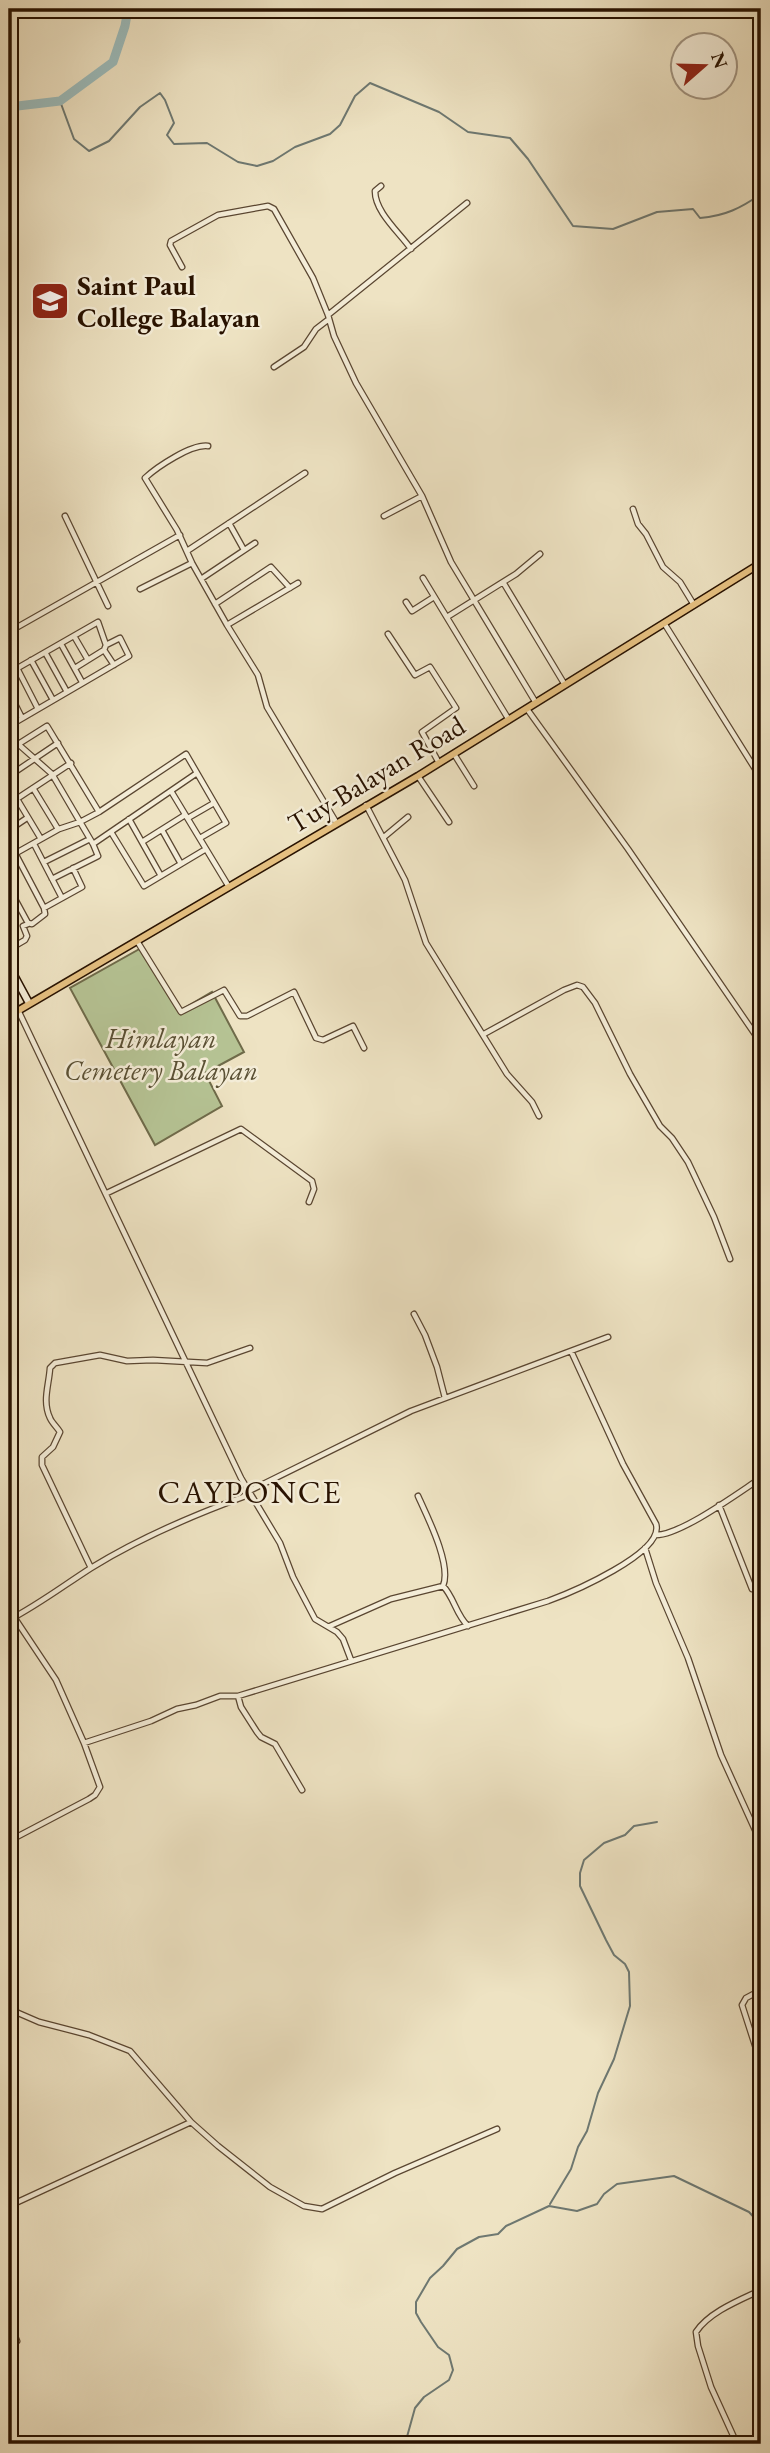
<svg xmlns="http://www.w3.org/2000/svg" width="770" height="2453" viewBox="0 0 770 2453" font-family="'EB Garamond',serif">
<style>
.green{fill:#b6c495;stroke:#6f6b4a;stroke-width:2}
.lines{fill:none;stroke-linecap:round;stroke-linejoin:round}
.stream{stroke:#6e7871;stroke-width:2}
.river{stroke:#9cbcbc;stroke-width:9}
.street-casing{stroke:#5a4631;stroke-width:7}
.secondary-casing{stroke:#281200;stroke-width:9}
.primary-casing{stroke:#281200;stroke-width:9}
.street{stroke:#f4edd8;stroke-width:4.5}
.secondary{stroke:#f4edd8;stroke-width:6}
.primary{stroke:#e7c282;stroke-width:6}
.labels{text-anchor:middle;stroke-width:5;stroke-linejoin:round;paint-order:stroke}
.poi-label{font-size:28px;font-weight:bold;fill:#281200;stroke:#f4edd8;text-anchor:start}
.street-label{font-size:28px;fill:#281200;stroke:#f4edd8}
.park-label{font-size:28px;font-style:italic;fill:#5a5034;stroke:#f4edd8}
.quarter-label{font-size:32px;letter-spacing:2px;fill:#281200;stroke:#f4edd8}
</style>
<rect width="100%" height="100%" fill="#eee3c3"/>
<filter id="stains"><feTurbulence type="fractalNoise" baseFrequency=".00286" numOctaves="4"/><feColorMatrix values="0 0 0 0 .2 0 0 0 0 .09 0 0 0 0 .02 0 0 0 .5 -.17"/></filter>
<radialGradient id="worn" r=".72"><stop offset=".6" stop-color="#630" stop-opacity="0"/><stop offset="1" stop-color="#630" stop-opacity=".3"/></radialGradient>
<path class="green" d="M143 947 181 1010 212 992 244 1052 205 1073 222 1106 155 1145 70 988Z"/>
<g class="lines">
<path class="stream" d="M60 101 74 139 89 151 109 141 140 107 160 93 165 100 174 123 167 135 174 144 207 143 238 162 257 166 273 161 295 147 330 134 340 125 355 96 370 83 439 112 468 132 510 138 528 159 573 226 613 229 657 212 693 209 700 218C725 216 741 208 761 194
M550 2204 571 2169 578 2147 587 2131 598 2093 614 2059 630 2006 629 1972 625 1964 614 1955 606 1940 580 1886V1873L584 1860 604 1843 625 1835 634 1826 657 1822
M405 2444 415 2408 424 2397 449 2380 453 2370 449 2355 438 2347 421 2322 416 2313V2302L430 2278 443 2266 457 2249 479 2237 498 2234 506 2226 549 2206 577 2211 597 2204 604 2194 617 2184 674 2176 749 2212 761 2225"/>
<path class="river" d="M9 107 60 101 113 62 125 26 128 9"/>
<defs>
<path id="street" d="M381 186 375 191C375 212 399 232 411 249
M182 267 170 245 171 241 218 215 268 206 274 209 313 278 328 315 334 336 356 383 422 496 451 562 536 703
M328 315 467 203
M274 367 304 347 316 329 329 319
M208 446C191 444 157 467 145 478L177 530 192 563 227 625 258 675 267 707 336 822
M633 509 638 524 646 534 663 567 680 582 694 605
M65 516 108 606
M384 516 422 496
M229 523 244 550
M187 551 305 473
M423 578 509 720
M201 579 255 543
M503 582 565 685
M140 589 192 563
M406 602 412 611 434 597
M215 604 271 567 290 588
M447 617 516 574 540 554
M664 623 757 772 761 769
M227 625 298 583
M9 627 14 629 180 535
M388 634 415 675 430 667 456 708 422 732 439 763
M74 636 88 660
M61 644 82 682
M104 650 114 665
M46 654 67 692
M31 660 53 700
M17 668 38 709
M9 673 98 622 106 645
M9 692 22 718
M527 709 628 849 761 1043
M9 726 129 656 120 638 106 645 104 650 75 668
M9 729 18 744 52 774 93 844 197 773
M9 750 47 726 99 812
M454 754 474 786
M9 776 58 743
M418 776 449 822
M33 788 58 829
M171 791 229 887
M17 799 41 839
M9 804 71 763
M366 805 405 880 426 943 507 1074 532 1102 539 1116
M188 818 214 803
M129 819 161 876
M9 830 27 818
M162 830 181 864
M111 832 144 886 206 849
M384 837 408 817
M142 842 185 815
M34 844 62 898
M9 857 59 829 80 822 99 812 186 754 226 823 200 838
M44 862 90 839
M52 879 98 856 93 844
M9 888 28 923 32 924 45 914 44 908 15 853
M44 908 82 887 73 868
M9 938 13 947 25 940 27 936 23 926 28 924
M137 941 181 1012 224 990 240 1016H247L294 992 316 1038 323 1040 353 1026 364 1048
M18 1010 241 1478 280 1543 293 1577 315 1619 337 1632 343 1639 351 1660
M484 1034 564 990 577 985 583 987 595 1003 630 1074 660 1126 672 1138 688 1162 714 1217 730 1259
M107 1193 241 1129 312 1181 314 1189 309 1202
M414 1314 425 1335 437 1367 445 1398
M719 1505 752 1589
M656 1535C681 1535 738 1493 761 1478
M645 1548 656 1583 688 1658 721 1755 761 1843
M91 1568 42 1465V1457L53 1447 60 1432C57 1427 52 1423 50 1418 42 1401 49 1385 50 1368L55 1363 100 1355 127 1361 153 1360 207 1363 250 1348
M443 1586C454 1597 456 1615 468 1626
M9 1620C38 1605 63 1586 91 1568 138 1539 191 1516 243 1497L249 1491 411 1411 608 1337
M330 1626 391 1599 443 1586C452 1565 427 1516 418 1496
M238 1696 241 1707 257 1732 261 1737 275 1744 302 1790
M84 1743 151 1721 177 1709 196 1705 220 1696H238L548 1601C570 1593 665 1553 656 1524L623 1464 571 1351
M9 1841 89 1799 95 1795 100 1787 84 1743 56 1680 14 1617
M761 1990 746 1998 742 2005 761 2064
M9 2009 39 2022 89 2035 130 2051 191 2122 218 2146 270 2187 304 2206 322 2209 395 2173 497 2129
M9 2206 191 2122
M9 2322 17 2341
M494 2442 495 2444
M737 2444 711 2387 698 2346 696 2332C709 2312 740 2300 761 2290"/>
<path id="secondary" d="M9 966 29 1003"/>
<path id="primary" d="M9 1016 418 776 761 563"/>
</defs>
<use href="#street" class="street-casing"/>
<use href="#secondary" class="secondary-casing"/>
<use href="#primary" class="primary-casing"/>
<use href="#street" class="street"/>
<use href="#secondary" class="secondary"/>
<use href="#primary" class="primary"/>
</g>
<defs>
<symbol id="university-square" viewBox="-11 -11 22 22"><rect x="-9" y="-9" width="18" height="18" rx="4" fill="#8f2418" stroke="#f4edd8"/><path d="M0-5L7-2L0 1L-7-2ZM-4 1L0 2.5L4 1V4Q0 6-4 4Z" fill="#fff"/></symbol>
</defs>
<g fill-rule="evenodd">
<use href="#university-square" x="28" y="279" width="44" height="44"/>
</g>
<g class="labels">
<g class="poi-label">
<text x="77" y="295">Saint Paul<tspan x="77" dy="32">College Balayan</tspan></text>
</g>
<g class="street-label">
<text transform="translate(376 774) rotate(-31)" y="10">Tuy-Balayan Road</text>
</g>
<g class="park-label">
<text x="161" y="1048">Himlayan<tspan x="161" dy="32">Cemetery Balayan</tspan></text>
</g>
<g class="quarter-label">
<text x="250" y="1503">CAYPONCE</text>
</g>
</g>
<rect width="770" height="2453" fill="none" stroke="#eee3c3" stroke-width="35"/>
<rect x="10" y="10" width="749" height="2432" fill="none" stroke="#281200" stroke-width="3.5"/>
<rect x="18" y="18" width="735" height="2418" fill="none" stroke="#281200" stroke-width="2"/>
<g transform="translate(704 66) rotate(70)"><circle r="33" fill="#f4edd8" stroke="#a29582" stroke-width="2"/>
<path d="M0-5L12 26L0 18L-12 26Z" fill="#8f2418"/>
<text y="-10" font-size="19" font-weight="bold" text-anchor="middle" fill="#281200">N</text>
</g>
<rect width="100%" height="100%" filter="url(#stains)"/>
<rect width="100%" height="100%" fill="url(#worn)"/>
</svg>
